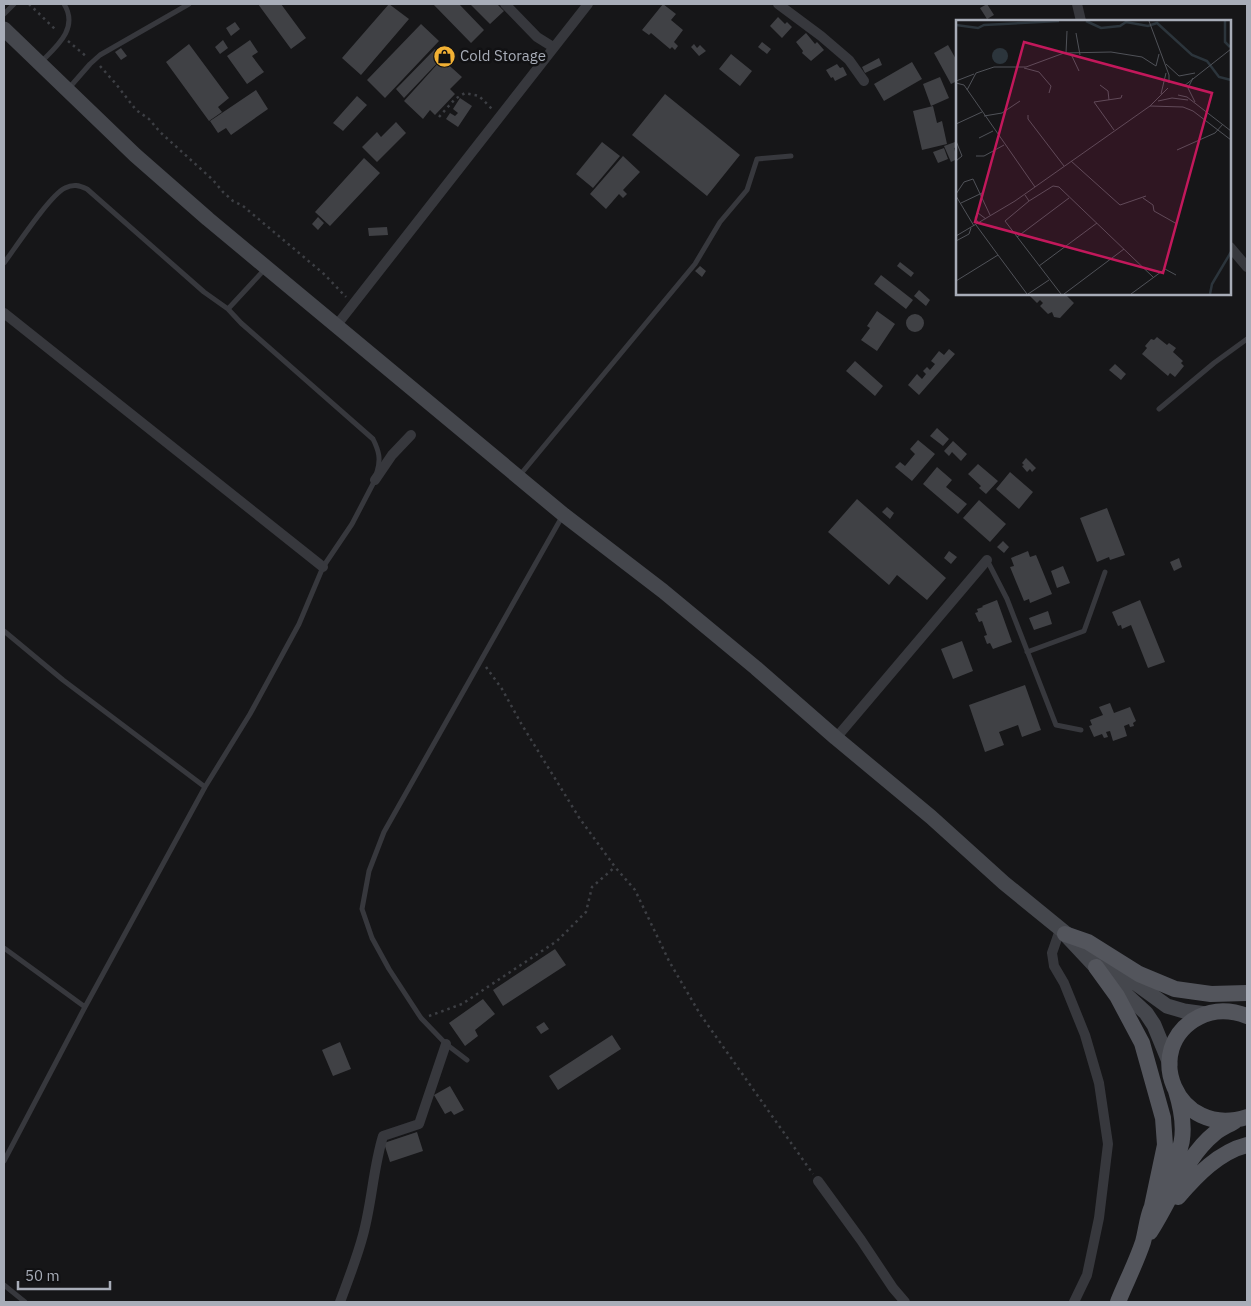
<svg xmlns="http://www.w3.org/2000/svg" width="1251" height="1306" viewBox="0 0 1251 1306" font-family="'IBM Plex Sans',sans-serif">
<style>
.building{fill:#404145}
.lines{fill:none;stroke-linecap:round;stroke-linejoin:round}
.path{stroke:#3d3f44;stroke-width:2.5;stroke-dasharray:2.5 4;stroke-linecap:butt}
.lane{stroke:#37383d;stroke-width:5}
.street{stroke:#37383d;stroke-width:10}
.secondary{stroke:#45474d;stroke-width:15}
.primary{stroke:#53555c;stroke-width:16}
.labels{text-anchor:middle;stroke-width:5;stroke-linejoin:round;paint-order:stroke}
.poi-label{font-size:15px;fill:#a8adb8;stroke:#111113;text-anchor:start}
.inset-river{fill:none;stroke:#2c353c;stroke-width:2.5}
.inset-road{fill:none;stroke:#505258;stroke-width:1}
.view{fill:#c2185b;fill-opacity:0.15;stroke:#c2185b;stroke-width:2.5}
.inset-edge{fill:none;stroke:#a8adb8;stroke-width:2.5}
</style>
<rect width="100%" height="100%" fill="#161618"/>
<path class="building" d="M258 4H281L306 38 291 49Z
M389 4 409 19 361 75 342 58Z
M433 4H459L484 30 471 43Z
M470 4H497L504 11 490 24Z
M663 4 676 14 671 20 683 30 674 42 678 46 675 50 672 47 670 49 651 33 649 35 642 30Z
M987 4 994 15 987 19 980 8Z
M778 17 785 24 787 22 792 27 782 38 770 26Z
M235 22 240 29 231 36 226 28Z
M421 24 439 41 385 98 367 80Z
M806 33 815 44 817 42 824 50 811 61 802 53 803 51 796 42Z
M223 40 228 48 220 54 215 47Z
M250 40 258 52 252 56 264 72 247 84 227 56Z
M762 42 771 49 767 54 758 47Z
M189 44 229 98 218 107 222 112 209 121 166 62Z
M694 44 697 48 700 45 706 51 699 56 691 47Z
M948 45 957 61V81L951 84 934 53Z
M121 48 127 56 121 60 115 52Z
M435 49 443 57 404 98 396 89Z
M731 54 752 71 740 86 719 69Z
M879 58 882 65 865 73 862 67Z
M442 59 462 77 450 89 455 94 435 115 430 110 423 119 404 101Z
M912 62 922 79 884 101 874 84Z
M837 64 840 68 843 67 847 75 835 81 833 77 831 78 826 70Z
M940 77 949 98 931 106 923 84Z
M256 90 268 109 231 135 226 128 218 133 210 121Z
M665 94 740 155 707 196 632 135Z
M357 96 367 105 343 131 333 123Z
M460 98 472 106 458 127 446 119 450 113 455 116 458 113 453 109Z
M933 106 937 123 942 121 947 144 922 150 913 111Z
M396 122 406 133 377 162 362 147 377 132 381 137Z
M602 142 620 156 593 188 576 174Z
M955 142 957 147 954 148 957 159 951 162 944 146Z
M944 148 948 159 938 163 933 152Z
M623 156 640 172 623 190 627 194 623 198 619 194 606 209 590 194Z
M364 158 380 173 330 226 315 212Z
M318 217 324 223 318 230 312 224Z
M387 227 388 235 369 236 368 228Z
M900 262 914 273 911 277 897 266Z
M700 266 706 271 702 277 695 271Z
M881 275 913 300 906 309 874 284Z
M919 290 930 300 926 306 914 296Z
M1028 294H1058L1060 296 1065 294 1074 303 1060 318 1054 317 1052 312 1048 314 1040 306 1043 303 1040 300 1037 303Z
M877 311 895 324 877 351 861 340 870 328 867 326Z
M906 323a9 9 0 1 1 18 0a9 9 0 1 1-18 0Z
M1157 337 1167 345 1169 343 1176 348 1173 352 1183 361 1181 363 1184 366 1175 377 1170 373 1168 376 1142 354 1147 348 1145 346 1151 339 1154 340Z
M949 349 955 354 919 395 908 385 917 374 922 379 926 374 923 371 927 367 930 370 935 364 931 361 939 351 944 355Z
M855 361 883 386 875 396 846 371Z
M1115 364 1126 374 1121 380 1109 370Z
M937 428 949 439 943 446 930 436Z
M918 440 935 454 912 481 895 467 900 462 905 466 915 454 910 449Z
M953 441 967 454 961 461 952 452 949 456 944 451Z
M1026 458 1036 468 1032 472 1030 469 1027 472 1022 466 1024 465 1022 463Z
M978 464 998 481 986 494 979 488 981 486 968 474Z
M937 467 952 480 946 487 967 504 958 514 923 484Z
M1010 472 1033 492 1019 509 996 489Z
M857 499 946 578 927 600 897 575 889 585 828 532Z
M979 500 1006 524 990 542 963 518Z
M887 507 894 513 890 519 882 512Z
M1107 508 1125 555 1110 560 1109 557 1097 562 1080 518Z
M1003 541 1009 547 1004 553 997 547Z
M949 551 957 557 951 564 944 558Z
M1028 551 1030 557 1036 555 1052 594 1030 603 1029 599 1024 601 1010 567 1014 566 1011 558Z
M1179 558 1182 567 1174 571 1170 562Z
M1063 566 1070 583 1057 588 1051 571Z
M997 600 1012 642 993 649 990 643 987 644 984 636 987 635 982 621 979 622 975 613 978 612 977 609 983 607 982 606Z
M1140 600 1165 662 1148 668 1131 625 1122 629 1121 625 1118 626 1112 612Z
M1048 611 1052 624 1034 630 1029 618Z
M962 641 973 671 953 679 941 649Z
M1025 685 1041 730 1022 737 1018 725 999 732 1004 745 985 752 969 705Z
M1110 703 1114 713 1130 707 1136 721 1133 723 1134 726 1130 727 1129 724 1124 726 1127 736 1113 741 1110 731 1106 732 1108 737 1104 738 1102 734 1094 737 1089 726 1092 725 1090 720 1103 715 1099 707Z
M555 949 566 965 503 1006 493 990Z
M483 999 495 1014 475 1030 478 1036 465 1046 449 1023Z
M544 1022 549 1029 541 1034 536 1027Z
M612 1035 621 1049 558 1090 549 1076Z
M340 1042 351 1069 333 1076 322 1050Z
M450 1086 464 1110 454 1115 451 1111 445 1114 434 1095Z
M417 1132 423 1151 390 1162 384 1143Z"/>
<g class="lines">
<path class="path" d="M29 4 57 31
M68 41 87 57
M100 66 116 84 136 110 149 119 160 132 213 180 223 192 233 201 243 206 324 274 346 297
M439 117 455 99 465 93 479 96 493 110
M486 667 502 689 522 725 580 819 615 867 635 890 669 961 700 1014 813 1174
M429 1016 462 1004 557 941 586 912 592 887 615 867"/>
<path class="lane" d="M4 14 14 4
M41 62C57 46 79 28 64 4
M69 88 90 64 100 55 189 4
M4 263C16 247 50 195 65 188 73 184 79 185 87 189L204 292 228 309 265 269
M228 309 241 323 373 439C379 451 381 459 377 472
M1159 409 1214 363 1247 339
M520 475 695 264 720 222 747 190 757 159 791 156
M987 560 1007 599 1056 725 1081 730
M4 631 63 680 205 787
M1027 652 1084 631 1105 572
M4 948 85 1007
M467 1060 446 1044 421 1018 389 969 372 938 362 909 369 871 384 832 563 515
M4 1161 85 1007 205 787 250 714 299 624 323 567 352 524 375 480
M4 1285 25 1302"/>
<path class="street" d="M505 4 537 37 553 47
M778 4 821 36 849 60 864 81
M1077 4 1081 21
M1230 247 1247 267
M4 313 323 567
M336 326 588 4
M375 480 392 455 411 435
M836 738 987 560
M1060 930 1052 953 1054 966 1064 983 1085 1035 1099 1083 1108 1144 1099 1218 1087 1275 1074 1302
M818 1181 861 1240 893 1288 905 1302
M340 1302C348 1280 357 1258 363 1235 372 1202 373 1169 383 1136L419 1124 446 1044"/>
<path class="secondary" d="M4 29 135 155 208 219 564 515 663 591 756 668 836 738 931 817 1004 883 1074 940
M1066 935 1096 967 1146 1013 1154 1025 1170 1064
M1098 956 1167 1006 1184 1011 1206 1014"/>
<path class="primary" d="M1065 934 1088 942 1139 974 1175 989 1211 994 1247 993
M1096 967 1117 996 1142 1043 1163 1118 1165 1145 1151 1211
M1247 1016C1231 1010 1215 1009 1199 1017 1140 1047 1176 1140 1247 1117
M1178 1197C1197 1175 1219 1152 1247 1145
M1150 1232C1172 1199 1184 1158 1215 1133 1221 1128 1229 1125 1235 1121
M1118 1302C1126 1282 1136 1263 1143 1242 1146 1231 1147 1219 1151 1209 1173 1160 1194 1149 1176 1091"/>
</g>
<defs>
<symbol id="shop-disc" viewBox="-11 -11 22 22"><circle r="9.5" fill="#f2b134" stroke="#111113"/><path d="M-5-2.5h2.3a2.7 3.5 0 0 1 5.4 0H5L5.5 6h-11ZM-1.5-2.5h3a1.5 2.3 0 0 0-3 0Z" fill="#111"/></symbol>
</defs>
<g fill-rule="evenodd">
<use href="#shop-disc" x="432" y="44" width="25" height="25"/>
</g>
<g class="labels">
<g class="poi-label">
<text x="460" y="61">Cold Storage</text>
</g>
</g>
<g transform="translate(956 20)">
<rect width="275" height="275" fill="#161618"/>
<path d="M36 36a8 8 0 1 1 16 0a8 8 0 1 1-16 0Z" fill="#2c353c"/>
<path class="inset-river" d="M130 1 145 8 164 6 170 2 192 6 201 3 236 35 251 41 263 57 275 60M269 1V22L274 27M0 5 22 8 28 5 103 1M254 274 256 264 275 232"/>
<path class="inset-road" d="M193 1 213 55V63M120 13 124 35M110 33 111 11M115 34 123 51M210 44 223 56 239 53M68 48 83 52 95 66 93 73M237 58 232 68 239 82M0 61 18 54M0 63 8 65 79 167M144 65 152 71 153 80M228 66 275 29M11 70 20 53 38 47H70L108 33 155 32 186 37 200 46 203 34M205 74 210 53M222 75 231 77 275 111M202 81 216 78 232 80M194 86 227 87 237 91 275 120M72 95V99L108 146M28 96 46 93 64 81M0 104 26 92M158 110 138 82 165 78 166 75M23 118 37 111M0 121 6 136 0 141M221 130 259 113 267 104M20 136H28L48 125M115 141 164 185 190 176M0 174 8 162 17 159 34 195M69 175 73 181 49 201 105 274M0 176 18 206M187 178 197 185 198 191 221 204M73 181 97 166 103 167 197 257M5 183 26 173M22 202 19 198 22 193 30 199M20 205 42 235M0 216 59 181 194 86 212 68M61 217 113 178M0 221 13 214 15 208M83 246 141 203M0 261 42 235 71 274M72 274 93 260M108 274 168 229M175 274 209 249 220 255"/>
<path class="view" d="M68 22 256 73 207 253 19 202Z"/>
<rect width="275" height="275" class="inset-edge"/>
</g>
<rect width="1251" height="1306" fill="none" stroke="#a8adb8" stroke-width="10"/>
<path d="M18 1281v8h92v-8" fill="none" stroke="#a8adb8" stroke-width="2.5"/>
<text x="25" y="1281" font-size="15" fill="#a8adb8" stroke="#111113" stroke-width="4" paint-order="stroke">50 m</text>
</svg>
